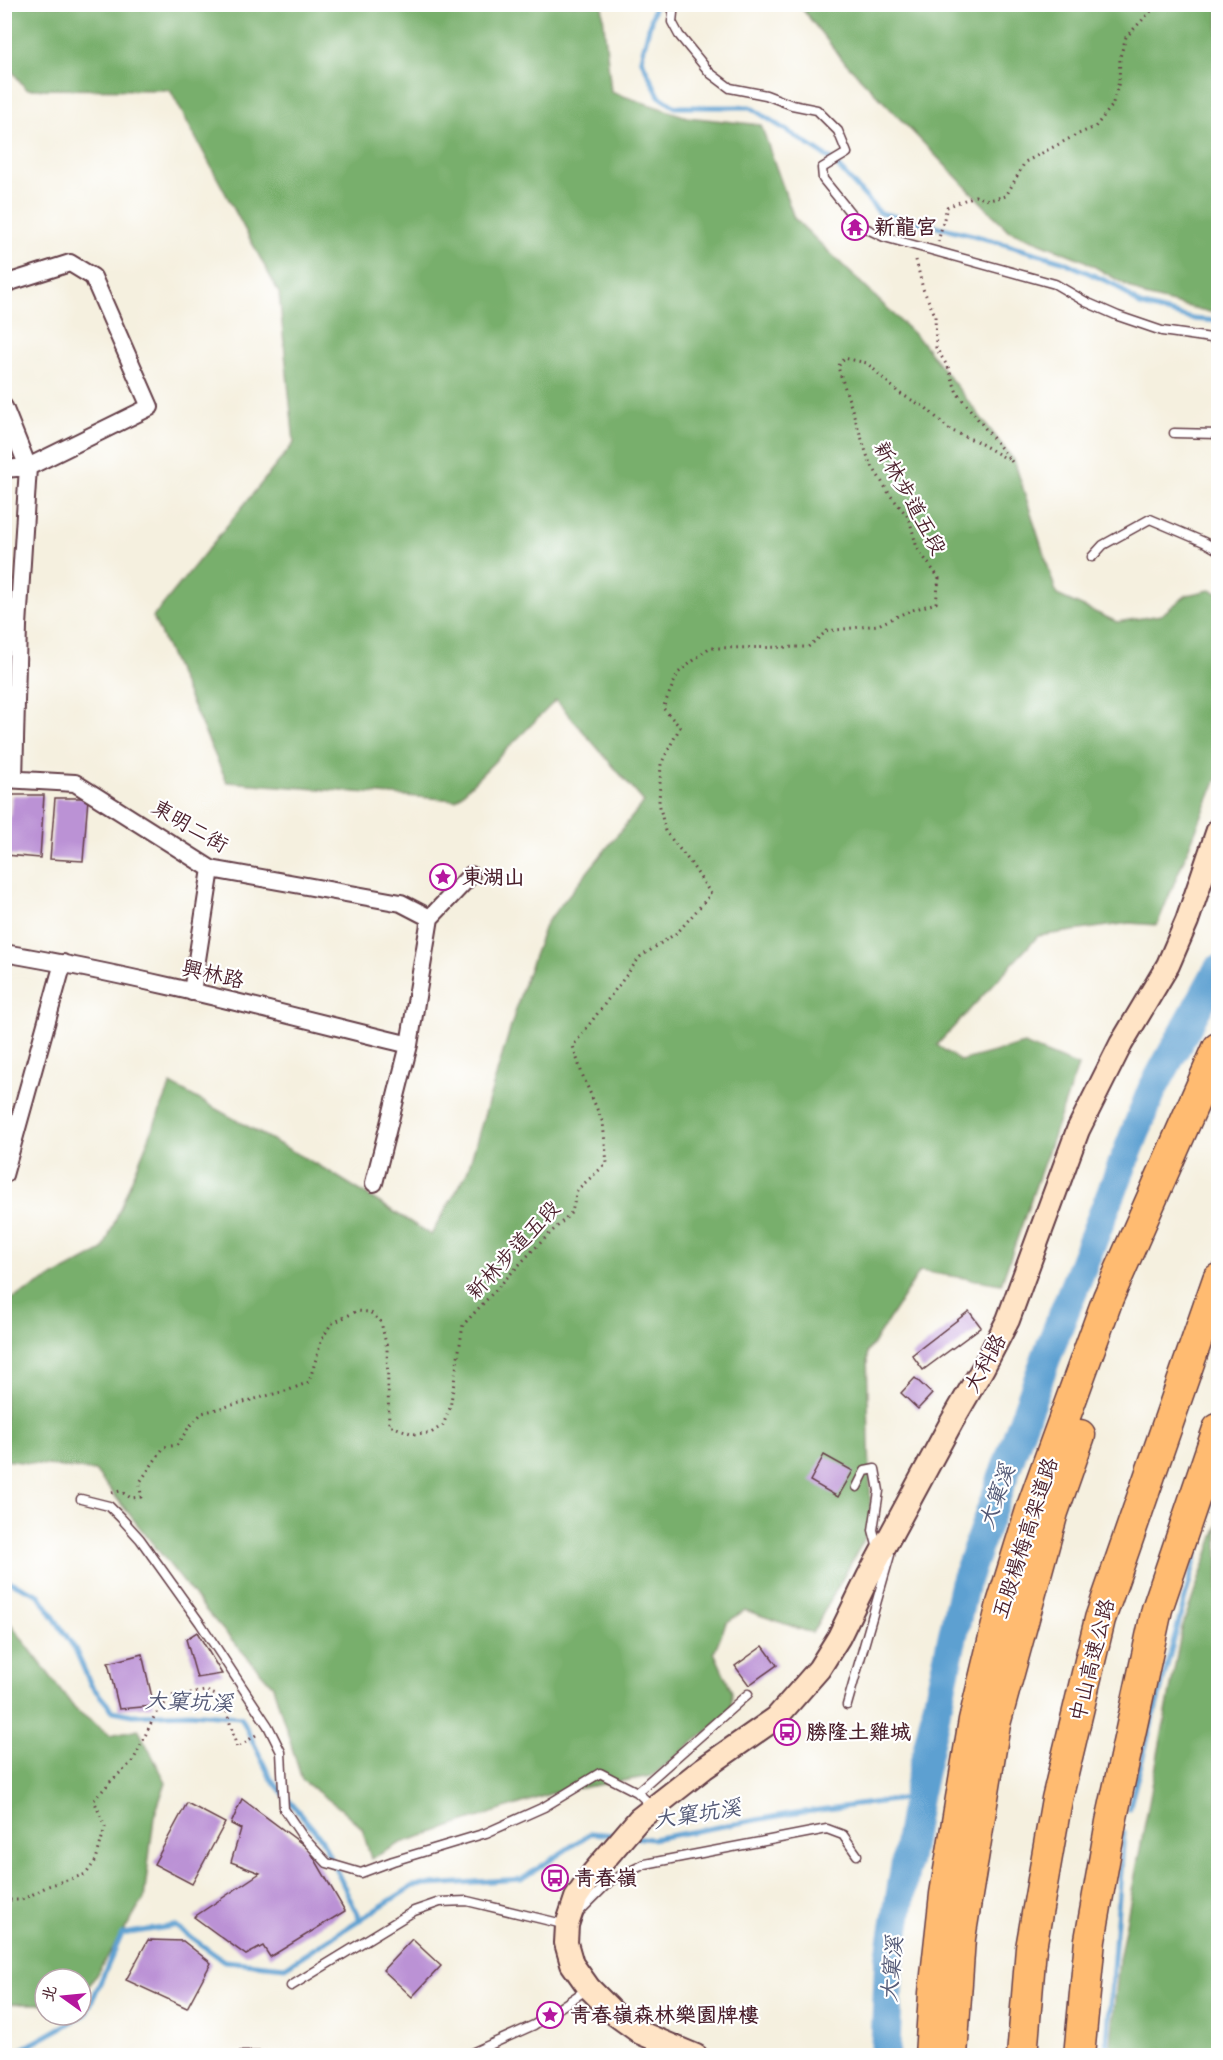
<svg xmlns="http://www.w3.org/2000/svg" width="1223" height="2060" viewBox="0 0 1223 2060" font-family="Mynerve,'LXGW WenKai TC',sans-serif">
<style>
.forest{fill:#78af6c;stroke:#61674c;stroke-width:1.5}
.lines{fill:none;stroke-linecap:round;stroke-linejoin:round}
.stream{stroke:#5da0d1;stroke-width:5}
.river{stroke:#5da0d1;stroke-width:30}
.building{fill:#bb92d5}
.lane-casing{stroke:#643e46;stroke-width:11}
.street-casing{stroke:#643e46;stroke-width:20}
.secondary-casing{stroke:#643e46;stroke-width:26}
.highway-casing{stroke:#643e46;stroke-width:33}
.path{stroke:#643e46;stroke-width:3;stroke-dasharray:1.5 4.5;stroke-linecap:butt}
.lane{stroke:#fff;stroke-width:8}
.street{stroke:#fff;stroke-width:16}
.secondary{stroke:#ffe4c6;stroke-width:22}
.highway{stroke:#ffbb71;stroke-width:30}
.labels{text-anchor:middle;stroke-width:4.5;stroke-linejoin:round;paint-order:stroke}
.poi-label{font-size:21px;font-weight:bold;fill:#4a1f2b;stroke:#fff;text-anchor:start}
.street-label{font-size:21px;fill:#4a1f2b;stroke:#fff}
.water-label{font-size:22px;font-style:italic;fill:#535976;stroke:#fff}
</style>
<rect width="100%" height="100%" fill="#fff"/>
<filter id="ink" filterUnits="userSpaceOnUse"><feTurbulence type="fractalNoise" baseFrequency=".0167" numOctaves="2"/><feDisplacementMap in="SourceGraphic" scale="12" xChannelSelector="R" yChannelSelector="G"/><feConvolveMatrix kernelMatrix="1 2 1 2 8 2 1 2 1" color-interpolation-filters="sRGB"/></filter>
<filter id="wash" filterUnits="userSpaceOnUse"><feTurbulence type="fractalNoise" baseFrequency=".008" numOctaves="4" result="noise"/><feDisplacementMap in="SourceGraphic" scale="24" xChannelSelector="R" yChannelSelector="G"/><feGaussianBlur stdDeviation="1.35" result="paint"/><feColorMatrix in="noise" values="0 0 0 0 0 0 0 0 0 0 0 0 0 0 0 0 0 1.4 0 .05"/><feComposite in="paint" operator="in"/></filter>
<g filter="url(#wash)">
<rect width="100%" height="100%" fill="#f5f0df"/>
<path class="forest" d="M5 5H602L611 92 687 117 761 125 794 218 922 342 1014 460 1057 595 1117 622 1161 615 1187 595 1210 590 1218 593V776L1157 925 1129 923 1038 936 937 1045 960 1061 1024 1044 1078 1066 1001 1284 920 1271 867 1353 871 1527 812 1633 745 1610 726 1623 714 1652 732 1692 731 1712 652 1776 556 1792 401 1843 371 1859 362 1828 341 1809 302 1780 273 1686 208 1613 95 1471 5 1460 4 1297 12 1299 103 1250 171 1084 330 1172 431 1235 467 1173 523 986 546 923 644 802 556 700 456 800 227 782 153 617 294 443 279 293 170 90 26 89 12 71Z
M799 5H1218V314L1145 296 1083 260 1008 230 842 59Z
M1218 1525V2055H1110L1119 1960 1182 1628Z
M4 1615 75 1709 110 1735 138 1729 166 1782 154 1817 144 1899 89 1986 81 1992V1979H45V2004H5Z"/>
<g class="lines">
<path class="stream" d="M655 4 641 59 659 96 675 107H750L832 160 880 213 973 235 1062 261 1115 285 1140 305 1193 319 1218 321
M4 1579 39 1595 75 1649 91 1685 113 1711 133 1715 190 1713 241 1717 271 1779 321 1838 360 1920
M1129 1809 1218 1474
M632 1837 652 1839 789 1814 917 1797
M4 2054 19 2051 86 2014 122 1934 175 1926 224 1961 285 1967 413 1886 522 1879 591 1833 616 1835
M1106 2056 1124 1833"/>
<path class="river" d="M885 2056 889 1964 917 1797 964 1585 1046 1358 1152 1090 1218 970"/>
</g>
<g id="blocks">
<path class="building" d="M12 795H44L40 858 6 855Z
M55 798H88L83 861 50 859Z
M969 1311 981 1327 923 1370 912 1355Z
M915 1378 932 1394 918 1409 901 1393Z
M824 1455 853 1471 838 1497 810 1481Z
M197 1632 222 1674 197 1678 186 1639Z
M763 1646 777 1665 749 1685 735 1666Z
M142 1654 154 1706 119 1709 108 1663Z
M242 1799 309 1849 345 1911 270 1957 263 1946 246 1955 194 1917 260 1873 231 1862 241 1829 231 1824Z
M187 1803 225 1823 192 1884 154 1864Z
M412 1939 441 1966 412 1997 383 1970Z
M148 1940 183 1941 211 1963 187 2008 126 1980Z"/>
</g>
</g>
<g filter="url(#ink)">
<use href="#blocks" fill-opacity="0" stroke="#643e46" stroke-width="1.5"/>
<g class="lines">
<defs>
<path id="lane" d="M674 4 672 22 679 35 710 73 730 88 766 95 792 105 817 110 838 131 847 153 822 168 823 179 861 226 884 237 1055 284 1086 302 1118 316 1162 331 1218 339
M1174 433 1218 434
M1092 557 1103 545 1150 519 1204 542 1218 550
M857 1487 865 1471 875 1469 879 1491 873 1530 878 1549
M81 1499 109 1506 121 1518 140 1539 200 1623 268 1726 281 1752 284 1809 303 1837 327 1863 361 1873 393 1861 486 1833 544 1807 600 1773 637 1792 653 1807
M847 1705 890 1555
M637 1792 748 1694
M578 1913 610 1881 645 1864 827 1829 843 1835 857 1855
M291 1986 414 1911 440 1902 467 1901 567 1925
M241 2056H293
M465 2056 534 2025 589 1988"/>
<path id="street" d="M4 284 70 263 93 277 150 407 28 467 4 469
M4 407 28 467 18 626 14 779
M4 779 75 783 211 869 401 903 430 918
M4 953C141 976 275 1012 409 1045
M192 992 211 869
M4 1175 63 963
M374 1183 409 1045 430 918 471 875"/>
<path id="secondary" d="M696 2056 641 2033 616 2015 589 1988 572 1964 566 1943 567 1925 576 1898 593 1873 639 1819 704 1768 776 1718 819 1669 839 1637 868 1577 951 1423 983 1368 1008 1320 1078 1130 1121 1044 1168 965 1187 921 1218 830"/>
<path id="highway" d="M930 2056 934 1993 945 1894 974 1720 1002 1604 1032 1507 1108 1298 1218 1048
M952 2056 960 1938 995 1724 1053 1512 1080 1435
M1022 2056 1031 1948 1057 1799 1100 1619 1218 1279
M1079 2056 1090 1940 1111 1822 1157 1609 1218 1429"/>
</defs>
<use href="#lane" class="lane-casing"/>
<use href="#street" class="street-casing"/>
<use href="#secondary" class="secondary-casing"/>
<use href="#highway" class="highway-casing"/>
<path class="path" d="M938 242 947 207 975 196 989 200 1006 196 1025 162 1076 135 1095 127 1112 106 1119 82 1120 57 1126 37 1152 10 1174 4
M112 1493 120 1491 131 1498 141 1497 140 1482 164 1447 177 1445 189 1427 202 1413 289 1390 309 1382 322 1339 331 1324 357 1311 370 1312 381 1322 387 1348 389 1425 413 1434 431 1433 443 1425 450 1408 463 1325 532 1251 572 1212 577 1190 607 1163 603 1123 582 1074 573 1046 640 957 678 932 711 894 690 862 665 831 659 802 661 764 680 727 663 708 678 673 709 648 808 647 827 631 878 625 909 611 936 603 939 578 917 548 909 518 890 495 869 461 838 367 844 358 867 363 899 393 926 408 950 430 978 442 1012 462 957 393 948 367 936 348 935 315 923 289 916 260 918 258
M4 1900H22L48 1886 86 1874 96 1860 105 1827 94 1800 111 1781 133 1761 154 1717 171 1696 206 1691 223 1698 237 1748 259 1733"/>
<use href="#lane" class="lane"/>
<use href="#street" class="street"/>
<use href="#secondary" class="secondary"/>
<use href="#highway" class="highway"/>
</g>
</g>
<defs>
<symbol id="temple-ring" viewBox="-11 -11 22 22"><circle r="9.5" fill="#fff" stroke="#b5179e" stroke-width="1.5"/><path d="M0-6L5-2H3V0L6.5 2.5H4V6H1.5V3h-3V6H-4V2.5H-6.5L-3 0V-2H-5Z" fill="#b5179e"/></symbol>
<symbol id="sight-ring" viewBox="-11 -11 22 22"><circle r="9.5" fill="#fff" stroke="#b5179e" stroke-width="1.5"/><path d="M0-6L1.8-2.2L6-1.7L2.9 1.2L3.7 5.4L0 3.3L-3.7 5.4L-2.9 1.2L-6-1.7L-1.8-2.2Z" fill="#b5179e"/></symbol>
<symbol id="bus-ring" viewBox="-11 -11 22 22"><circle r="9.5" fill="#fff" stroke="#b5179e" stroke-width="1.5"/><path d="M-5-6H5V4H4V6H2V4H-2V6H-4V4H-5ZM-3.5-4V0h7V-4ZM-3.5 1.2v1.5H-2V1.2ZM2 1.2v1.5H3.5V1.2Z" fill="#b5179e"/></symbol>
</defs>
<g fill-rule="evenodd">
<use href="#temple-ring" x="840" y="212" width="30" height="30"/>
<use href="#sight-ring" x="428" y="862" width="30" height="30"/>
<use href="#bus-ring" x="772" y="1717" width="30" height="30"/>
<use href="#bus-ring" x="540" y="1863" width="30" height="30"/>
<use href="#sight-ring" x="535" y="2000" width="30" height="30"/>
</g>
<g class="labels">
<g class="poi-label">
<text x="874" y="234">新龍宮</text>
<text x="462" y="884">東湖山</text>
<text x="806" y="1739">勝隆土雞城</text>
<text x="574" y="1885">青春嶺</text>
<text x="570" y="2022">青春嶺森林樂園牌樓</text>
</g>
<g class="street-label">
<text transform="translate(910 498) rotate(61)" y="7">新林步道五段</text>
<text transform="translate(190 826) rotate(30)" y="7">東明二街</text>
<text transform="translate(213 974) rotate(13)" y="7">興林路</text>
<text transform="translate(513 1250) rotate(-47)" y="7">新林步道五段</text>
<text transform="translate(985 1363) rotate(-61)" y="7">大科路</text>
<text transform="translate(1025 1538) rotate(-72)" y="7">五股楊梅高架道路</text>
<text transform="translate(1092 1660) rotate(-76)" y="7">中山高速公路</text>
</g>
<g class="water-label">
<text transform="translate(996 1496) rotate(-70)" y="8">大窠溪</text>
<text transform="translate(189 1701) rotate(2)" y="8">大窠坑溪</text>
<text transform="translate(697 1813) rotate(-9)" y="8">大窠坑溪</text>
<text transform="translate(891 1969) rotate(-85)" y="8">大窠溪</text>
</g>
</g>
<rect width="1223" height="2060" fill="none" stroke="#fff" stroke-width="24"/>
<g transform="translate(63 1997) rotate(285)"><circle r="28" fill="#ffffff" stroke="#b7a5aa" stroke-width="1.5"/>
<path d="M0-4.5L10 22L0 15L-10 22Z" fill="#b5179e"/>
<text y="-9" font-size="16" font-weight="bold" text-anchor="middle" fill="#4a1f2b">北</text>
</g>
</svg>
